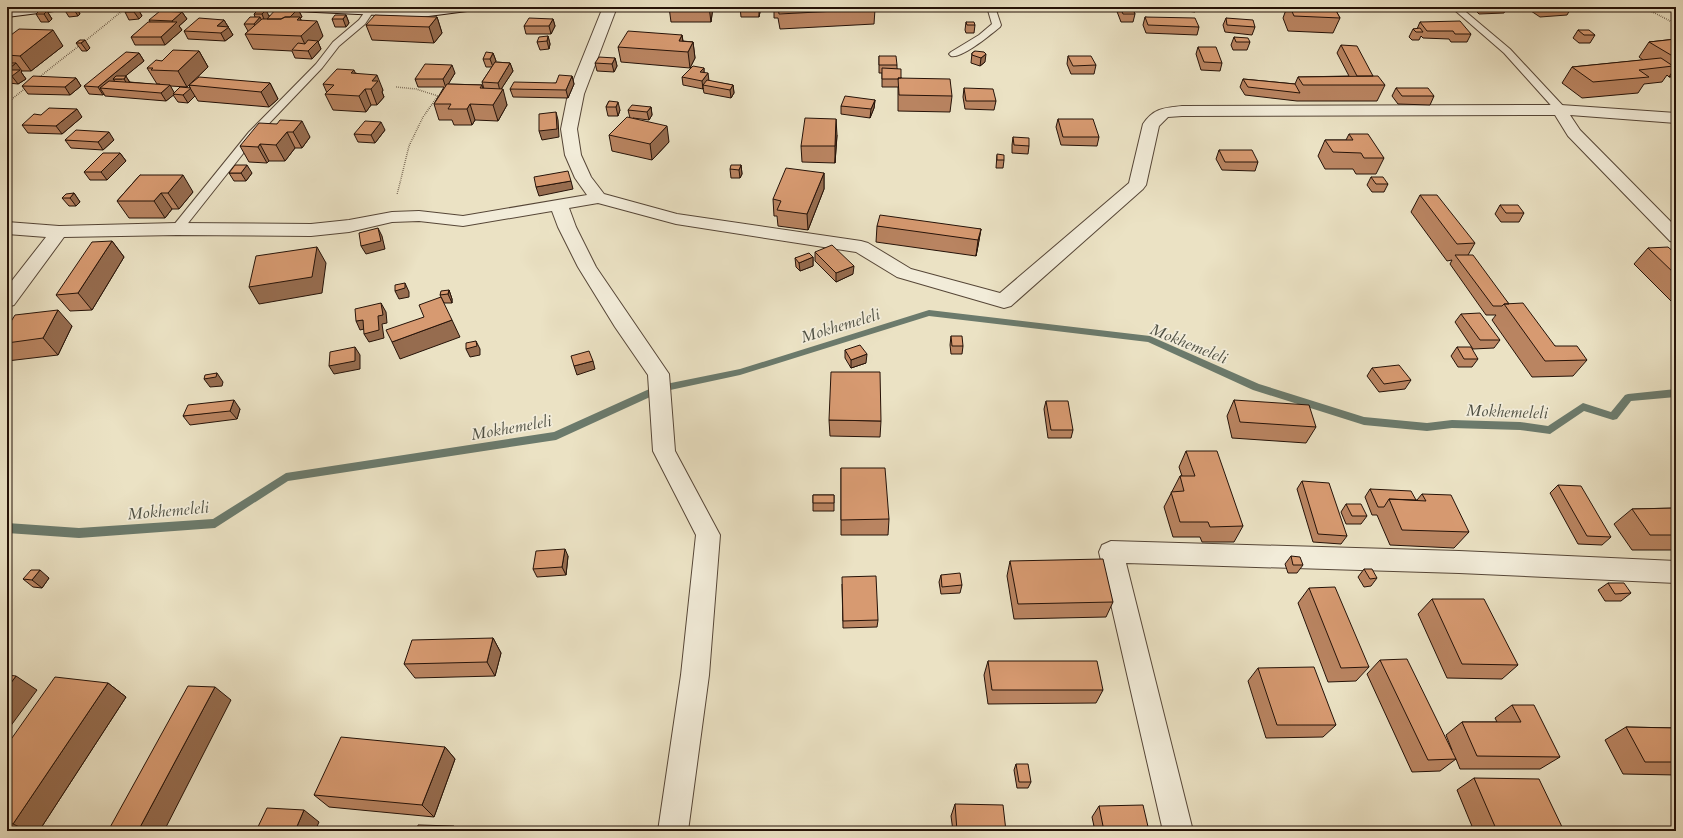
<svg xmlns="http://www.w3.org/2000/svg" width="1683" height="838" viewBox="0 0 1683 838" font-family="Cardo,serif">
<style>
.lines{fill:none;stroke-linecap:round;stroke-linejoin:round}
.stream{fill:#6b7a6c;fill-rule:evenodd}
.lane-casing{stroke:#564637;stroke-width:2}
.street-casing{stroke:#564637;stroke-width:2}
.secondary-casing{stroke:#251208;stroke-width:2}
.path{stroke:#251208;stroke-width:1.5;stroke-dasharray:0.5 1.5;stroke-linecap:butt}
.lane{fill:#f2ecd9;fill-rule:evenodd}
.street{fill:#f2ecd9;fill-rule:evenodd}
.secondary{fill:#f2ecd9;fill-rule:evenodd}
.wall{fill:#b98461;stroke:#251208;fill-rule:evenodd}
.shaded-wall{fill:#966c4f;stroke:#251208}
.building{fill:#d79a71;stroke:#251208}
.labels{text-anchor:middle;stroke-width:3.5;stroke-linejoin:round;paint-order:stroke}
.water-label{font-size:16px;font-style:italic;fill:#4e4f42;stroke:#f2ecd9}
</style>
<rect width="100%" height="100%" fill="#ebe2c4"/>
<filter id="stains"><feTurbulence type="fractalNoise" baseFrequency=".005" numOctaves="4"/><feColorMatrix values="0 0 0 0 .2 0 0 0 0 .09 0 0 0 0 .02 0 0 0 .5 -.17"/></filter>
<radialGradient id="worn" r=".72"><stop offset=".6" stop-color="#630" stop-opacity="0"/><stop offset="1" stop-color="#630" stop-opacity=".3"/></radialGradient>
<g class="lines">
<path class="stream" d="M929 310 1150 336 1259 384 1364 417 1427 423 1452 420 1520 422 1548 426 1583 403 1611 412 1625 395 1628 394 1676 389V397L1631 401 1617 419 1613 420 1584 411 1550 434 1520 430 1452 428 1427 431 1364 425 1253 390 1148 342 929 316 740 375 661 392 556 440 288 481 215 528 79 538 7 533V523L79 528 213 519 286 473 554 432 656 386 740 369Z"/>
<defs>
<path id="lane" d="M987 7H995L1001 25 1000 27C991 34 962 59 951 56L949 54 951 52 979 35 992 24Z
M1451 7H1460L1510 49 1565 108 1566 110 1565 112H1557L1504 53Z
M369 9 373 12 365 24 339 46 322 68 257 136 181 232H173L171 229 173 226 249 132 316 64 333 42 359 20 366 10Z"/>
<path id="street" d="M603 7H617L584 94 577 129 581 155 591 177 604 194 677 214 861 241 868 243 911 269 1000 293 1129 183 1143 124C1154 108 1164 108 1182 106L1561 105 1676 113V123L1570 115 1580 130 1676 227V243L1670 241 1568 136 1555 115 1182 116 1168 117 1159 126 1146 185 1143 189 1011 306 1004 308 897 277 856 252 676 224 598 203 569 208 576 227 596 267 669 374 675 451 720 535 709 675 688 831H658L681 675 696 535 653 451 648 375 615 327 578 267 558 227 552 211 463 226 419 221 392 222 349 232 311 236 177 235 64 237 14 305 7 307V287L46 237 7 234V222L59 226 177 223 311 224 349 220 392 212 419 211 463 216 587 195 575 178 565 155 561 129 568 94Z
M1111 541 1459 551 1676 561V583L1459 573 1126 563 1193 831H1163L1099 552 1102 545Z"/>
<path id="secondary" d="M22 7H61L59 10 54 11 7 17V9Z
M288 7H380L421 9 436 7H474L472 10 467 11 421 17 295 11 290 10Z"/>
</defs>
<use href="#lane" class="lane-casing"/>
<use href="#street" class="street-casing"/>
<use href="#secondary" class="secondary-casing"/>
<path class="path" d="M1643 7 1676 24
M84 42 127 7
M38 78 80 45
M396 87 416 89 438 96 423 117 409 146 397 195
M7 103 27 87"/>
<use href="#lane" class="lane"/>
<use href="#street" class="street"/>
<use href="#secondary" class="secondary"/>
</g>
<path class="wall" d="M76 7 80 14 78 16 69 17 64 9Z
M669 7H713L711 22H671Z
M740 7H760V12L759 17H741Z
M774 7H874L875 9 874 24 780 29 778 18H774Z
M1116 7H1132L1135 14 1133 22H1121L1116 9Z
M1170 7H1197L1195 12 1170 9Z
M1287 7H1334L1340 18 1333 33 1288 31 1283 18Z
M1472 7H1507L1504 13 1479 14Z
M1533 7H1571V8L1567 15 1540 17 1531 11Z
M138 9 142 16 139 19 129 20 125 12Z
M298 9 302 17 300 18 301 20 323 36 318 42 321 49 312 59 295 58 292 51 253 49 245 34 248 31 244 24 255 17 254 14 258 10 269 16Z
M47 11 52 19 49 22H41L36 14Z
M182 12 187 19 179 26 182 30 165 45H135L131 37 150 22 149 20Z
M346 15 349 23 346 27H335L332 19Z
M437 17 442 33 434 43 372 40 366 25Z
M1145 17 1199 27 1197 35 1146 33 1143 25Z
M1226 18 1255 27 1252 35 1225 32 1223 25Z
M553 19 555 26 551 34H526L524 26Z
M224 20 233 35 225 41 188 39 184 31Z
M966 22 975 25 974 33H966L965 30Z
M1420 22 1471 34 1467 42H1451L1449 39 1423 38 1421 36 1419 40H1412L1409 37 1413 29H1417Z
M1578 30 1595 35 1590 43H1579L1573 38Z
M682 35 683 41 693 42 695 58 690 68 621 62 618 47Z
M548 36 550 44 549 49 540 50 537 42Z
M1234 37 1250 42 1247 50H1233L1231 45Z
M7 38 63 46 31 71H22L21 72 26 79 18 84 8 83H7Z
M1676 39V76L1669 77 1667 75 1662 82 1644 84 1638 93 1582 98 1562 83 1572 67 1643 60 1639 57 1649 42Z
M80 40 90 48 87 51H82L76 43Z
M1341 45 1373 76 1385 85 1377 101H1297L1245 95 1240 87 1243 79 1295 84 1298 77 1349 76 1337 53Z
M1198 47 1222 63 1220 71 1201 70 1196 54Z
M199 51 208 67 189 85 270 83 278 99 269 107 198 101 195 96 188 103 178 102 173 95 166 101 105 96 104 94 103 95 89 94 84 86 139 53 144 61 125 76 130 82 160 85V84H157L147 68 162 61ZM189 85 190 88 174 93 170 86 187 87Z
M975 51 985 62 980 66 971 63 972 53Z
M493 53 496 61 495 62 510 63 513 71 501 89 507 105 498 121 475 120 472 125H454L452 120H439L434 104 444 87H418L415 79 455 73 448 84 482 85 483 89H484L482 82 492 67H486L483 59Z
M879 56 897 65V68L901 78 952 96 950 112 898 111V87H882V73H879Z
M1068 56 1096 65 1094 74H1071L1067 64Z
M615 58 617 66 614 72 597 71 595 63Z
M704 68V73L709 81 733 85 734 93 731 98 704 93 703 88V89L683 85 682 77Z
M356 73 383 90 382 92 384 97 377 105H371L366 112 333 110 325 94 327 93 323 84Z
M572 76 574 84 568 98 513 97 510 89 556 83Z
M76 78 81 86 70 95 28 94 22 86Z
M964 88 996 101 994 110 965 109 963 97Z
M1396 88 1434 96 1430 105 1398 104 1392 96Z
M875 100 874 108 870 118 841 114V106Z
M609 101 620 110 618 116H608L606 107Z
M651 107 652 115 649 120 633 118 669 142 652 160 612 151 609 135 630 118 628 110Z
M82 117 62 134 28 133 22 125Z
M1058 119 1099 137 1097 146 1061 145 1056 127Z
M277 124 310 137 302 148H295L285 161H269L267 163 249 162 240 146Z
M385 130 375 143 358 142 354 134Z
M1349 134 1384 158 1376 174H1356L1353 169H1325L1318 156 1325 140H1346Z
M837 135 835 163 802 162 801 146Z
M1013 137 1029 146 1028 154 1012 153V145Z
M65 140H114L103 150 71 148Z
M1219 150 1258 162 1255 171 1222 170 1216 159Z
M120 153 126 161 107 180H90L84 172Z
M997 155 1004 160 1003 168H996Z
M741 165 742 174 740 178H731L730 169Z
M229 173H252L246 181H234Z
M824 173V189L808 230 778 226 777 216H774L773 199Z
M140 175 193 192 179 209H172L165 218H129L117 201Z
M1371 177 1388 184 1384 192H1372L1367 185Z
M74 193 80 202 76 206H69L62 198Z
M1420 195 1475 243 1468 255 1509 304 1555 346 1587 360 1573 376 1532 377 1492 320 1496 315H1486L1450 264 1452 260 1447 261 1411 212Z
M1500 205 1524 213 1519 222H1501L1495 214Z
M877 226 981 229 976 256 876 242Z
M112 241 124 257 92 310 70 311 56 295Z
M1648 248 1676 254V306L1634 264Z
M815 252 853 274 836 282 815 261Z
M813 257V266L800 271 796 267 795 258Z
M449 290 452 299V303H444L440 295Z
M1461 314 1500 340 1494 348 1473 349 1455 322Z
M72 326 58 355 7 361V328Z
M951 336 963 346 962 354H951L950 345Z
M1457 347 1478 359 1472 367H1458L1451 356Z
M845 350 866 363 851 368 845 358Z
M1372 368 1411 380 1405 389 1379 392 1367 376Z
M1234 400 1316 427 1306 443 1232 438 1227 416Z
M1046 401 1073 430 1071 438H1048L1044 409Z
M240 409 237 419 190 425 183 416Z
M829 420 881 421 880 437 830 436Z
M1186 451 1243 526 1234 542H1202L1200 537H1173L1164 507 1180 476H1182L1179 467Z
M841 468 889 519 888 535H841Z
M1302 481 1347 536 1341 544 1313 542 1297 489Z
M1558 485 1611 537 1602 545 1578 544 1550 493Z
M1370 489 1416 500H1417L1422 494 1469 532 1454 548 1390 545 1377 515H1372L1365 497Z
M813 495H834V511H813Z
M1346 504 1367 516 1361 524H1346L1341 512Z
M1676 508V550H1632L1614 524 1632 509Z
M568 556 566 575 537 577 533 569Z
M1291 556 1303 565 1297 573H1288L1285 564Z
M1010 561 1113 602 1106 617 1014 619 1007 576Z
M1364 569 1377 578 1371 586 1364 587 1358 577Z
M941 575 962 585 960 593 941 594 939 582Z
M49 578 42 588 33 587 23 579Z
M1608 583 1631 593 1621 601H1605L1598 590Z
M842 584 878 620 877 627 843 628Z
M1309 588 1369 667 1356 681 1328 682 1298 603Z
M1432 599 1518 665 1502 679 1447 678 1418 614Z
M493 638 501 653 495 676 415 678 404 664Z
M1380 660 1452 750 1446 735 1462 722H1497L1495 718 1512 705 1560 757 1540 769H1460L1456 759 1440 771 1412 772 1367 674Z
M988 661 1103 690 1096 703 988 704 984 675Z
M1258 668 1336 725 1323 737 1266 738 1248 681Z
M108 683 126 697 39 831H7V745Z
M1626 727 1676 728V775L1623 774 1605 740Z
M445 747 455 759 434 817 329 807 314 795Z
M1016 764 1031 782 1028 788H1017L1014 770Z
M1474 778 1564 831H1474L1457 790Z
M955 804 1006 831H953L951 816Z
M1099 806 1149 831H1095L1092 817Z"/>
<path class="shaded-wall" d="M74 7H76L80 14 78 16 73 8Z
M709 7H713L711 22Z
M759 7H760V12L759 17Z
M138 9 142 16 139 19 134 12Z
M298 9 302 17 300 18 306 31 317 21 323 36 318 42 321 49 312 59 301 36 284 23Z
M266 10 270 18 265 22 262 14Z
M47 11 52 19 49 22 44 14Z
M182 12 187 19 179 26 182 30 165 45 161 37 174 25 172 21Z
M346 15 349 23 346 27 343 19Z
M260 17 264 25 258 32 254 24Z
M437 17 442 33 434 43 429 27Z
M553 19 555 26 551 34 549 26Z
M224 20 233 35 225 41 217 26Z
M53 30 63 46 31 71 20 56Z
M682 35 684 50 679 41Z
M548 36 550 44 549 49 547 41Z
M85 40 90 48 87 51 81 43Z
M693 42 695 58 690 68 688 52Z
M199 51 208 67 187 87 178 71Z
M139 53 144 61 122 79H113L117 84 100 88 104 94 103 95 98 87Z
M493 53 496 61 493 67 490 59Z
M986 54 985 62 980 66 981 58Z
M615 58 617 66 614 72 612 64Z
M16 63 22 71 21 72 26 79 18 84 7 70Z
M510 63 513 71 500 91 498 83Z
M452 65 455 73 446 88 443 79Z
M1676 66V76L1669 77Z
M704 68V76L700 72Z
M354 70 361 86 351 73Z
M708 73 709 81 703 85V89L702 81Z
M377 75 383 90 382 92 384 97 377 105 371 89 372 81Z
M126 76 131 85 129 87 124 79Z
M572 76 574 84 568 98 566 90Z
M76 78 81 86 70 95 65 87Z
M270 83 278 99 269 107 261 92Z
M170 85 175 94 166 101 161 93Z
M733 85 734 93 731 98 730 90Z
M190 88 195 96 188 103 183 95Z
M365 89 371 105 366 112 359 96Z
M503 89 507 105 498 121 493 105Z
M875 100 874 108 870 118 871 109Z
M618 102 620 110 618 116 616 107Z
M470 104 475 120 472 125 467 109Z
M651 107 652 115 649 120 647 112Z
M77 109 82 117 62 134 56 126Z
M556 112 558 120 559 137 542 140 539 131Z
M836 119 837 135 835 163V146Z
M302 121 310 137 302 148 293 132Z
M381 122 385 130 375 143 371 135Z
M667 126 669 142 652 160 650 144Z
M109 132 114 140 103 150 98 142Z
M287 132 295 148 285 161 276 145Z
M260 144 269 161 267 163 258 147Z
M120 153 126 161 107 180 101 172Z
M247 165 252 173 246 181 241 173Z
M741 165 742 174 740 178 739 170Z
M824 173V189L808 230 807 214Z
M183 175 193 192 179 209 168 193Z
M7 180 10 184 7 188Z
M571 181 573 189 539 196 536 187Z
M74 193 80 202 76 206 70 198Z
M161 193 172 209 165 218 154 201Z
M378 228 382 236 385 249 366 254 361 246Z
M981 229 978 246 976 256 978 240Z
M112 241 124 257 92 310 78 293Z
M317 247 326 263 322 293 259 304 249 287Z
M813 257V266L800 271 799 263Z
M854 266 853 274 836 282V273Z
M405 283 409 292V297L399 299 395 291Z
M449 290 452 299V303L448 294Z
M381 303 386 312 387 323 382 324 384 338 369 342 364 334 378 316Z
M58 310 72 326 58 355 43 338Z
M363 320 368 328 360 330 356 321Z
M452 320 460 337 400 359 392 342Z
M476 341 480 349V355L470 357 466 349Z
M355 347 360 355V369L334 374 329 366Z
M867 354 866 363 851 368V360Z
M593 361 595 369 577 375 574 366Z
M217 373 223 382 222 386 210 387 204 379Z
M234 400 240 409 237 419 230 411Z
M565 549 568 556 566 575 562 567Z
M40 570 49 578 42 588 32 580Z
M493 638 501 653 495 676 487 662Z
M16 676 37 690 7 731V688Z
M108 683 126 697 39 831H28L13 824Z
M215 687 231 700 164 831H138Z
M445 747 455 759 434 817 422 805Z
M304 810 319 822 315 831H295Z
M454 826 459 831H453Z"/>
<path class="building" d="M66 7H74L73 8 64 9Z
M740 7H759V9H740Z
M778 7H874L875 9 779 14Z
M1120 7H1132L1135 14H1123Z
M1290 7H1334L1340 18 1294 16Z
M1541 7H1571V8L1545 10Z
M277 8 298 9 290 17H285L281 19H267Z
M128 9H138L134 12H125Z
M258 10H266L262 14H254Z
M39 11H47L44 14H36Z
M160 11 182 12 172 21 149 20Z
M335 15H346L343 19H332Z
M375 15 437 17 429 27 366 25Z
M250 17H260L254 24H244Z
M285 17H300L297 20 317 21 301 36 245 34 262 19H281Z
M1145 17 1195 18 1199 27 1148 25Z
M199 18 224 20 217 26 229 27 221 33 184 31Z
M529 18 553 19 549 26H524Z
M1226 18 1253 20 1255 27 1227 25Z
M1460 21 1471 34H1455L1453 31H1427L1420 22Z
M148 22H177L161 37H131Z
M966 22H974L975 25H967Z
M1420 28 1423 32H1416L1413 29Z
M19 29 53 30 20 56 7 55V38Z
M1578 30H1589L1595 35H1584Z
M628 31 682 35 679 41 693 42 688 52 618 47Z
M548 36 547 41 537 42 539 37Z
M1234 37 1248 38 1250 42H1236Z
M1676 39V58L1649 42Z
M80 40H85L81 43H76Z
M308 40 318 41 308 51 292 50 298 43 305 44Z
M1341 45 1357 46 1373 76H1357Z
M1198 47H1216L1222 63 1204 62Z
M173 50 199 51 178 71 151 70 153 68H147L156 60 162 61Z
M975 51 984 52 986 54 981 58 972 55V53Z
M126 52 139 53 98 87 84 86Z
M486 52 493 53 490 59H483Z
M879 56H896L897 65H879Z
M1068 56H1091L1096 65 1073 66Z
M599 57 615 58 612 64 595 63Z
M1661 58 1673 66 1639 70 1649 77 1593 82 1572 67Z
M495 62 510 63 498 83 482 82Z
M7 63H16L7 70Z
M425 64 452 65 443 79H415Z
M693 66 704 68 700 72 708 73 702 81 682 77Z
M882 68 901 69V78H898L899 79H882Z
M337 69 354 70 351 73 377 75 372 81H378L371 89H365L359 96 325 94 334 85 323 84Z
M9 70H20L12 76H7V71Z
M559 75 572 76 566 90 510 89 514 82 556 83Z
M33 76 76 78 65 87 22 86Z
M116 76H126L124 79H113Z
M1378 76 1385 85H1303L1298 77Z
M199 77 270 83 261 92 189 85Z
M898 78 950 79 952 96 899 95Z
M1243 79 1295 84 1300 93 1248 87Z
M707 80 733 85 730 90 703 85Z
M109 81 170 85 161 93 100 88Z
M447 84 482 85 480 88 503 89 493 105 470 104 467 109H448L451 104H434Z
M180 87 191 88 183 95 173 94Z
M964 88 993 89 996 101H966Z
M1396 88H1428L1434 96H1402Z
M845 96 875 100 871 109 841 106Z
M609 101 618 102 616 107H606Z
M632 105 651 107 647 112 628 110Z
M49 108 77 109 56 126 22 125 34 114 41 115Z
M556 112 557 129 539 131V114Z
M627 117 667 126 650 144 609 135Z
M805 118 836 119 835 146H801Z
M1058 119H1093L1099 137H1063Z
M280 120 302 121 293 132H287L276 145 260 144 258 147 240 146 259 123 277 124Z
M365 121 381 122 371 135 354 134Z
M76 130 109 132 98 142 65 140Z
M1349 134H1368L1384 158H1364L1361 153 1333 152 1325 140H1353Z
M1013 137 1029 138V146L1014 145Z
M1219 150H1252L1258 162H1225Z
M103 153H120L101 172H84Z
M997 154 1004 155V160H997Z
M235 165H247L241 173H229Z
M731 165H741L739 170 730 169Z
M786 168 824 173 807 214 777 210 781 201 773 199Z
M568 171 571 181 536 187 534 177Z
M140 175H183L168 193H161L154 201H117Z
M1371 177H1383L1388 184H1376Z
M74 193 70 198H62L66 194Z
M1420 195H1437L1475 243 1457 244Z
M1500 205H1518L1524 213H1506Z
M880 215 981 229 978 240 877 226Z
M378 228 381 241 361 246 359 233Z
M112 241 78 293 56 295 92 242Z
M832 245 854 266 836 273 815 252Z
M317 247 312 277 249 287 256 256Z
M1668 247 1676 254V275L1648 248Z
M809 253 813 257 799 263 795 258Z
M1455 255H1473L1509 304H1504L1502 306H1493Z
M405 283V288L395 291V285Z
M449 290 448 294 440 295 441 291Z
M441 297 452 320 392 342 386 330 424 317 419 305Z
M381 303 383 315 378 316 379 330 364 334 363 320 356 321 355 309Z
M1523 303 1555 346H1577L1587 360 1545 361 1504 304Z
M58 310 43 338 7 343V328L15 315Z
M1480 313 1500 340H1480L1461 314Z
M951 336H962L963 346H952Z
M476 341 477 346 466 349V343Z
M860 345 867 354 851 360 845 350Z
M355 347V361L329 366 330 352Z
M1457 347H1471L1478 359H1464Z
M589 351 593 361 574 366 571 356Z
M1399 365 1411 380 1384 384 1372 368Z
M831 372H880L881 421 829 420Z
M217 373 216 377 204 379 205 375Z
M234 400 230 411 183 416 188 405Z
M1234 400 1309 405 1316 427 1240 422Z
M1046 401H1068L1073 430H1051Z
M1186 451H1217L1243 526 1210 527 1208 522H1180L1171 492 1184 491 1180 476H1195Z
M841 468H885L889 519 841 520Z
M1302 481 1329 483 1347 536 1318 534Z
M1558 485 1581 486 1611 537 1587 536Z
M1370 489 1411 491 1416 500 1389 499 1384 507H1378Z
M1422 494 1451 495 1469 532 1402 530 1389 499 1426 501Z
M813 495H834V503H813Z
M1346 504H1361L1367 516H1352Z
M1676 508V535H1650L1632 509Z
M565 549 562 567 533 569 536 551Z
M1291 556 1300 557 1303 565H1293Z
M1103 559 1113 602 1018 604 1010 561Z
M1364 569H1372L1377 578 1370 579Z
M31 570H40L32 580 23 579Z
M960 573 962 585 942 587 941 575Z
M876 576 878 620 843 621 842 577Z
M1608 583H1624L1631 593 1615 594Z
M1335 587 1369 667 1341 668 1309 588Z
M1432 599H1484L1518 665 1462 664Z
M493 638 487 662 404 664 412 640Z
M1407 659 1456 759 1428 760 1380 660Z
M988 661H1097L1103 690H992Z
M1314 667 1336 725H1277L1258 668Z
M7 675 16 676 7 688Z
M55 677 108 683 13 824 7 823V745Z
M188 686 215 687 138 831H108Z
M1512 705H1534L1560 757 1477 756 1462 722H1521Z
M1626 727 1676 728V762H1645Z
M341 737 445 747 422 805 314 795Z
M1016 764H1028L1031 782H1019Z
M1474 778 1539 779 1564 831H1497Z
M955 804 1003 805 1006 831H957Z
M1143 805 1149 831H1104L1099 806Z
M267 808 304 810 295 831H256Z
M418 825 454 826 453 831H417Z"/>
<g class="labels">
<g class="water-label">
<text transform="translate(840 325) rotate(-17)" y="6">Mokhemeleli</text>
<text transform="translate(1189 343) rotate(22)" y="6">Mokhemeleli</text>
<text transform="translate(1507 411) rotate(2)" y="6">Mokhemeleli</text>
<text transform="translate(511 427) rotate(-10)" y="6">Mokhemeleli</text>
<text transform="translate(168 510) rotate(-5)" y="6">Mokhemeleli</text>
</g>
</g>
<rect width="1683" height="838" fill="none" stroke="#ebe2c4" stroke-width="24"/>
<rect x="8" y="8" width="1667" height="822" fill="none" stroke="#251208" stroke-width="2"/>
<rect x="12" y="12" width="1659" height="814" fill="none" stroke="#251208"/>
<rect width="100%" height="100%" filter="url(#stains)"/>
<rect width="100%" height="100%" fill="url(#worn)"/>
</svg>
